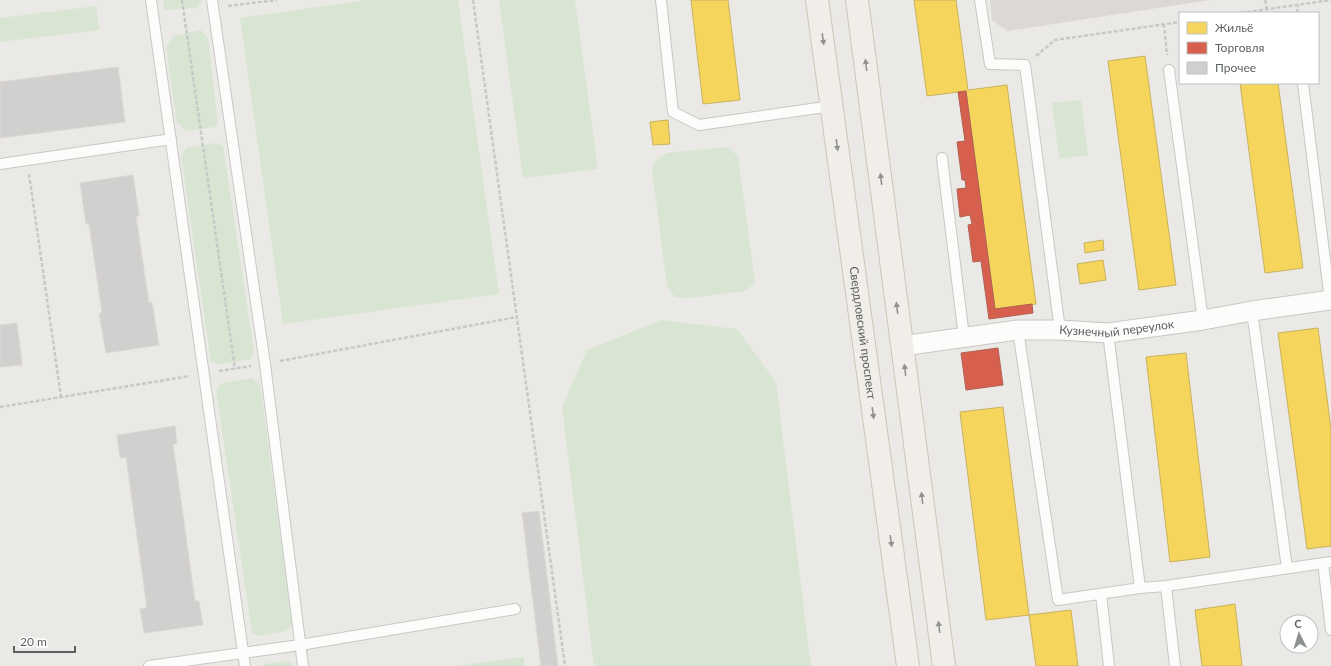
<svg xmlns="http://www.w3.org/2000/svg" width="1331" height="666" viewBox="0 0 1331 666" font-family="Lato,sans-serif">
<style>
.industrial{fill:#dbd8d6}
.green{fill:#d9e5d3}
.homes{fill:#f6d55c;stroke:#c8b25e}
.shops{fill:#d6604d;stroke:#b16054}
.building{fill:#d2d0cf;stroke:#dad8d6}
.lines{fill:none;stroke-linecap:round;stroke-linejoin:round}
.lane-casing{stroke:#c7c7c6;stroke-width:12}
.street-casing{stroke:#c7c7c6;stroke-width:21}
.primary-casing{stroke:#d0c4b7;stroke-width:24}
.path{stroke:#c5cac7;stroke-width:2.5;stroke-dasharray:4 2;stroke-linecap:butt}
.lane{stroke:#fcfcfb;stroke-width:10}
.street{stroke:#fcfcfb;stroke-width:19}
.primary{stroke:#f1eee9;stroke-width:22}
.oneway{fill:#909292}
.labels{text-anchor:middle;stroke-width:4;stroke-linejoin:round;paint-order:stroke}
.street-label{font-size:12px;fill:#5c6163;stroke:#fff}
</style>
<rect width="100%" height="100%" fill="#ebe9e6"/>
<path class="industrial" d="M990 0H1210L1007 31 992 20Z"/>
<path class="green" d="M163 0H202V1L197 8 164 10Z
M366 0H458L499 294 283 324 240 18Z
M499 0H575L598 169 523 178Z
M96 6 99 30 0 42V18Z
M201 30 208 38 218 123 215 127 187 131 177 123 166 47 174 36Z
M1081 100 1088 155 1059 159 1052 103Z
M215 143 223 146 254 352 251 359 222 364 211 362 181 156 187 148Z
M728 147 738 156 755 283 745 291 689 298 675 297 667 287 652 170 655 162 667 153Z
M661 320 737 329 776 382 811 666H594L562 407 587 350Z
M252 378 260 384 292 624 286 631 260 636 252 633 216 390 222 383Z
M524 657 525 666H456Z
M289 661 293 666H263L264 664Z"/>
<path class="homes" d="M691 0H728L740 100 703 104Z
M914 0H956L968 90 1007 85 1036 304 995 309 966 91 927 96Z
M1145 56 1176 285 1139 290 1108 61Z
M1240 83H1278L1303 268 1265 273Z
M668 120 670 144 653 145 650 122Z
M1103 240 1104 250 1085 253 1084 243Z
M1103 260 1106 280 1080 284 1077 264Z
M1318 328 1331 429V546L1307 549 1278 333Z
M1186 353 1210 557 1170 562 1146 357Z
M1003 407 1029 615 986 620 960 412Z
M1235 604 1242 666H1202L1195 610Z
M1071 610 1078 666H1036L1029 615Z"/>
<path class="shops" d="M966 91 995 309 1032 304 1033 313 989 319 981 261 973 262 968 225 972 224 970 215 960 217 957 189 966 188 965 180H962L957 142 965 141 958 92Z
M998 348 1003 385 966 390 961 353Z"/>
<path class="building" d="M118 67 125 122 0 138V82Z
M133 175 139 216H136L149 303 152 302 159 345 106 353 99 313H102L89 224H86L80 183Z
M17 323 22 365 0 367V325Z
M175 426 177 444H173L195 601H199L203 625 144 633 140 609 147 608 126 457 120 458 117 435Z
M539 511 558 666H541L522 513Z"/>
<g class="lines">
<defs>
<path id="lane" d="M151 0 245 666
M212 0 265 364 303 666
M661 0 673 112 699 125 832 106
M980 0 990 64 1025 65 1060 330
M1169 70 1203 320
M1303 83 1330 300
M942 158 964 337
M0 164 171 139
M1252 311 1287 568
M1018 330 1058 600 1140 588 1166 586 1331 562
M1108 333 1140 588
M1323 563 1331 630
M1166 586 1175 666
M1101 594 1109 666
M149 666 300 645 515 609"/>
<g id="street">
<path id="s1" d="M902 346 1018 330H1060L1108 333 1203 320 1252 311 1331 300"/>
</g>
<g id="primary">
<path id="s2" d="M817 0 908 666"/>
<path d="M857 0 944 666"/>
</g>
</defs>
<use href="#lane" class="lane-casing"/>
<use href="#street" class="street-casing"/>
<use href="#primary" class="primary-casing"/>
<path class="path" d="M182 0 235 369
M473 0 565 666
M1265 0 1267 9
M228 6 277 0
M1241 13 1331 0
M1297 13 1298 5
M1164 24 1167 55
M1036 56 1055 40 1180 22
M29 174 61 397
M280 361 517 317
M219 371 251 366
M0 407 190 376"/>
<use href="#lane" class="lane"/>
<use href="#street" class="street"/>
<use href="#primary" class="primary"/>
</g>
<defs><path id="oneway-solid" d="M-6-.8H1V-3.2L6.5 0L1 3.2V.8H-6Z"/></defs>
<g class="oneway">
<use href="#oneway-solid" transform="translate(823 39) rotate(82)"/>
<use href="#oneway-solid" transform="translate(866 65) rotate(-97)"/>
<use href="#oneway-solid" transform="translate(837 145) rotate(82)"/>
<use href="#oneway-solid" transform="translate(881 179) rotate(-97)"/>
<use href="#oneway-solid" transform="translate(897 308) rotate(-97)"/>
<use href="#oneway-solid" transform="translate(905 370) rotate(-97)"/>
<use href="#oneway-solid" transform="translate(873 413) rotate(82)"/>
<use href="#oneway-solid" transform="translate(922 498) rotate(-97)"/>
<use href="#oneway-solid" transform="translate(891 541) rotate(82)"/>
<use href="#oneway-solid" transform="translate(939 627) rotate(-97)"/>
</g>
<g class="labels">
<g class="street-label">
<text dy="4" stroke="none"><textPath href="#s1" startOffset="216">Кузнечный переулок</textPath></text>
<text dy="4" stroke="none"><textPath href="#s2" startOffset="336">Свердловский проспект</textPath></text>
</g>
</g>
<rect x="1179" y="12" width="140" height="72" fill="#ffffff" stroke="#bec0c1"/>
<rect x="1187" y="22" width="20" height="12" fill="#f6d55c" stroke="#bec0c1"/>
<text x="1215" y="32" font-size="12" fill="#5c6163">Жильё</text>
<rect x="1187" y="42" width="20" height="12" fill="#d6604d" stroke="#bec0c1"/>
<text x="1215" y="52" font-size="12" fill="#5c6163">Торговля</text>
<rect x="1187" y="62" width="20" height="12" fill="#d2d0cf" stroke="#bec0c1"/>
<text x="1215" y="72" font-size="12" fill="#5c6163">Прочее</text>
<g transform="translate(1299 634) rotate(355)"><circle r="19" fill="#ffffff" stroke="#bec0c1"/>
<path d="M0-3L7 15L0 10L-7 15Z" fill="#8e9191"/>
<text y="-6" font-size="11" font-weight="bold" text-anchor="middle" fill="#5c6163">С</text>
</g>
<path d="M14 646v6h61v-6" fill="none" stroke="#5c6163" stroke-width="2"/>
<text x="20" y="646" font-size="12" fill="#5c6163" stroke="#ffffff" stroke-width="3" paint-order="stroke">20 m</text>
</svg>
